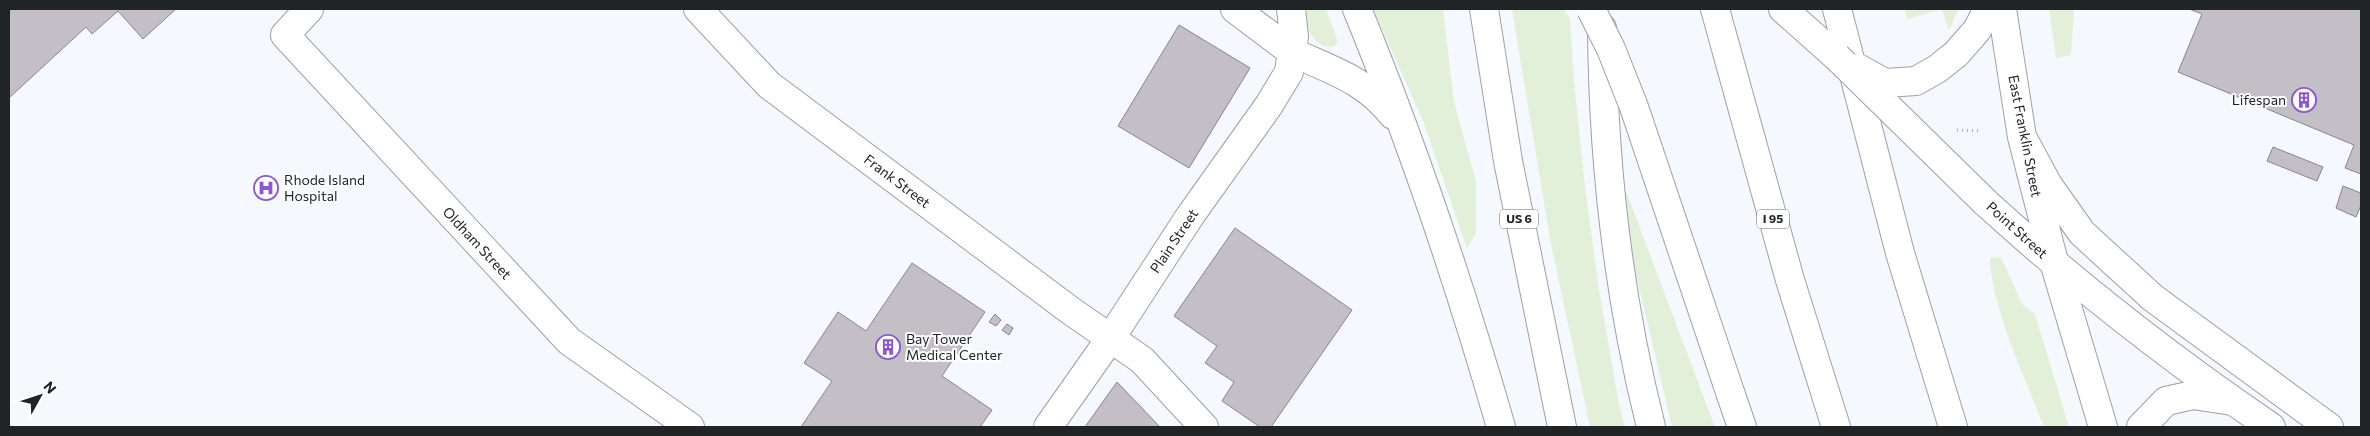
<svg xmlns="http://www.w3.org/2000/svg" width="2370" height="436" viewBox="0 0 2370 436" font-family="Commissioner,sans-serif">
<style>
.green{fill:#e2f0da}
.building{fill:#c4bec6;stroke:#89848b}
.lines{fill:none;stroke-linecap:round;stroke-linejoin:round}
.minor-casing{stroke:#9aa0a7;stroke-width:30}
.major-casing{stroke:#9aa0a7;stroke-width:30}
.highway-casing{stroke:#9aa0a7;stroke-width:30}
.path{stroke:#a9adb1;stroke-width:3;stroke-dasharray:1 4;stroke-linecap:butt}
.minor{stroke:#fff;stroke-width:28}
.major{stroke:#fff;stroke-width:28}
.highway{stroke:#fff;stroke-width:28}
.major-bridge-casing{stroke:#9aa0a7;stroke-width:30;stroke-linecap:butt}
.highway-bridge-casing{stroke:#9aa0a7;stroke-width:30;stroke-linecap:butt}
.major-bridge{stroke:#fff;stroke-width:28}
.highway-bridge{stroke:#fff;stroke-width:28}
.labels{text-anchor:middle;stroke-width:4;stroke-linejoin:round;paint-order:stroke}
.shield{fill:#fff;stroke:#646667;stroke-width:1}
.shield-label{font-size:12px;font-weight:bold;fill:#212426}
.poi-label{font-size:14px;fill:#212426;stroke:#fff;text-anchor:start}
.street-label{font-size:14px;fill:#212426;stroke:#fff}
</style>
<rect width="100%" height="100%" fill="#f5f9fe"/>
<path class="green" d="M1300 9H1326L1338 42 1333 47C1312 48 1306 25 1300 9Z
M1373 9H1443L1454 102 1476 181V233L1467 249 1424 123Z
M1512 9H1564L1570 19 1574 81 1584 178 1598 284 1619 404 1625 427H1590L1550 239Z
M1905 9H1958L1949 31 1942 9 1907 19Z
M2049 9H2074L2071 55 2056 58Z
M1626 191 1715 427H1672L1627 236Z
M2001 257 2022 304 2035 314 2069 427H2044C2025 377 1992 310 1990 258Z"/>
<path class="building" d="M9 9H176L143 39 118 11 92 34 86 27 9 98Z
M2189 9H2361V174L2345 168 2354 145 2178 72 2202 14Z
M1179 25 1250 68 1189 168 1118 126Z
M2273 147 2323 167 2317 181 2267 161Z
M2343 186 2361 193V205L2356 217 2336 208Z
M1235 228 1352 310 1271 427H1260L1222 401 1234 382 1205 363 1217 346 1174 316Z
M912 263 985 312 942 376 992 410 980 427H801L832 381 804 363 838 312 866 331Z
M995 314 1001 320 996 326 989 322Z
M1007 324 1013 328 1009 335 1002 330Z
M1117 382 1159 426 1158 427H1085Z"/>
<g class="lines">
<defs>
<path id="minor" d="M309 9 285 35 569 341 690 427
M698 9 769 85 1071 311 1142 360 1204 427
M1235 9 1292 52
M1048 427 1110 339 1190 216 1269 105 1289 72 1294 37 1291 9"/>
<path id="major" d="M1783 9 1837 57
M2002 9 2022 137 2054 262
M1956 54 1977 30 1988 9
M2022 137 2048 185 2082 233 2153 298 2329 427
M1985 202C2075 284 2171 359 2271 427"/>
<path id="highway" d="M1357 9C1413 145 1460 285 1501 427
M1484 9 1508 161 1562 427
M1715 9 1790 280 1836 427
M1837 9 1900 253 1953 427
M1602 28C1603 163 1618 296 1651 427
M1292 52C1333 71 1364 79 1393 115
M2054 262 2103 427
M1731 395 1742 427
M2141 427 2166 401 2193 395 2232 401"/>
</defs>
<use href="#minor" class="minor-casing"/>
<use href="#major" class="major-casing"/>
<use href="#highway" class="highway-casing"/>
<path class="path" d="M1957 130 1982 131"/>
<use href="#minor" class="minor"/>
<use href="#major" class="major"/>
<use href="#highway" class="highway"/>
<defs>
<path id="major-bridge" d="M1837 57 1985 202
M1858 68 1885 83 1916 81 1937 69 1956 54"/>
<path id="highway-bridge" d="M1591 9 1611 49 1634 107 1731 395"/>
</defs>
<use href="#major-bridge" class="major-bridge-casing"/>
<use href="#highway-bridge" class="highway-bridge-casing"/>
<use href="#major-bridge" class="major-bridge"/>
<use href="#highway-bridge" class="highway-bridge"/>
</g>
<defs>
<symbol id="building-ring" viewBox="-11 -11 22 22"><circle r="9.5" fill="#fff" stroke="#8a58d1" stroke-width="1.5"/><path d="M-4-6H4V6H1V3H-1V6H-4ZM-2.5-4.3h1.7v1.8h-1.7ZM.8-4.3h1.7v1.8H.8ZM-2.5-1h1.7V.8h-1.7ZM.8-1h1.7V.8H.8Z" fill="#8a58d1"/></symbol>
<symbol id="hospital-ring" viewBox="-11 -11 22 22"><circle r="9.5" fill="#fff" stroke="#8a58d1" stroke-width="1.5"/><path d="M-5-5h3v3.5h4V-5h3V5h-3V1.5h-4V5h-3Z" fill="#8a58d1"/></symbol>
</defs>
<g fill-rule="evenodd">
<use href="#building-ring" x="2290" y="86" width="28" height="28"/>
<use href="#hospital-ring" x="252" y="174" width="28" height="28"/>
<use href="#building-ring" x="874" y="333" width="28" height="28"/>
</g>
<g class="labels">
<g class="shield">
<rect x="1500" y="209.5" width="38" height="19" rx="4"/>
<rect x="1757" y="209.5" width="32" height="19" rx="4"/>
</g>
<g class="shield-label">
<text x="1519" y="223">US 6</text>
<text x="1773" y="223">I 95</text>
</g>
<g class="poi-label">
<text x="2286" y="105" text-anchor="end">Lifespan</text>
<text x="284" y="185">Rhode Island<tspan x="284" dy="16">Hospital</tspan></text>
<text x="906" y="344">Bay Tower<tspan x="906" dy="16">Medical Center</tspan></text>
</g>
<g class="street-label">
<text transform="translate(2025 136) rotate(79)" y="5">East Franklin Street</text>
<text transform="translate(897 181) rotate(37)" y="5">Frank Street</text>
<text transform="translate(2017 230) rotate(42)" y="5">Point Street</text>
<text transform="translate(1174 241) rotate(-56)" y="5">Plain Street</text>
<text transform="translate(477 243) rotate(47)" y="5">Oldham Street</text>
</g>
</g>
<rect width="2370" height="436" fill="none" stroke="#212426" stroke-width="20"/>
<g transform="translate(40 396) rotate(50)" stroke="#ffffff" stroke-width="4" paint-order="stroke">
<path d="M0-4L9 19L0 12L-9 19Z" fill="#212426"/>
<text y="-8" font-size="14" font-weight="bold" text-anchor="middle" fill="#212426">N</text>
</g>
</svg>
